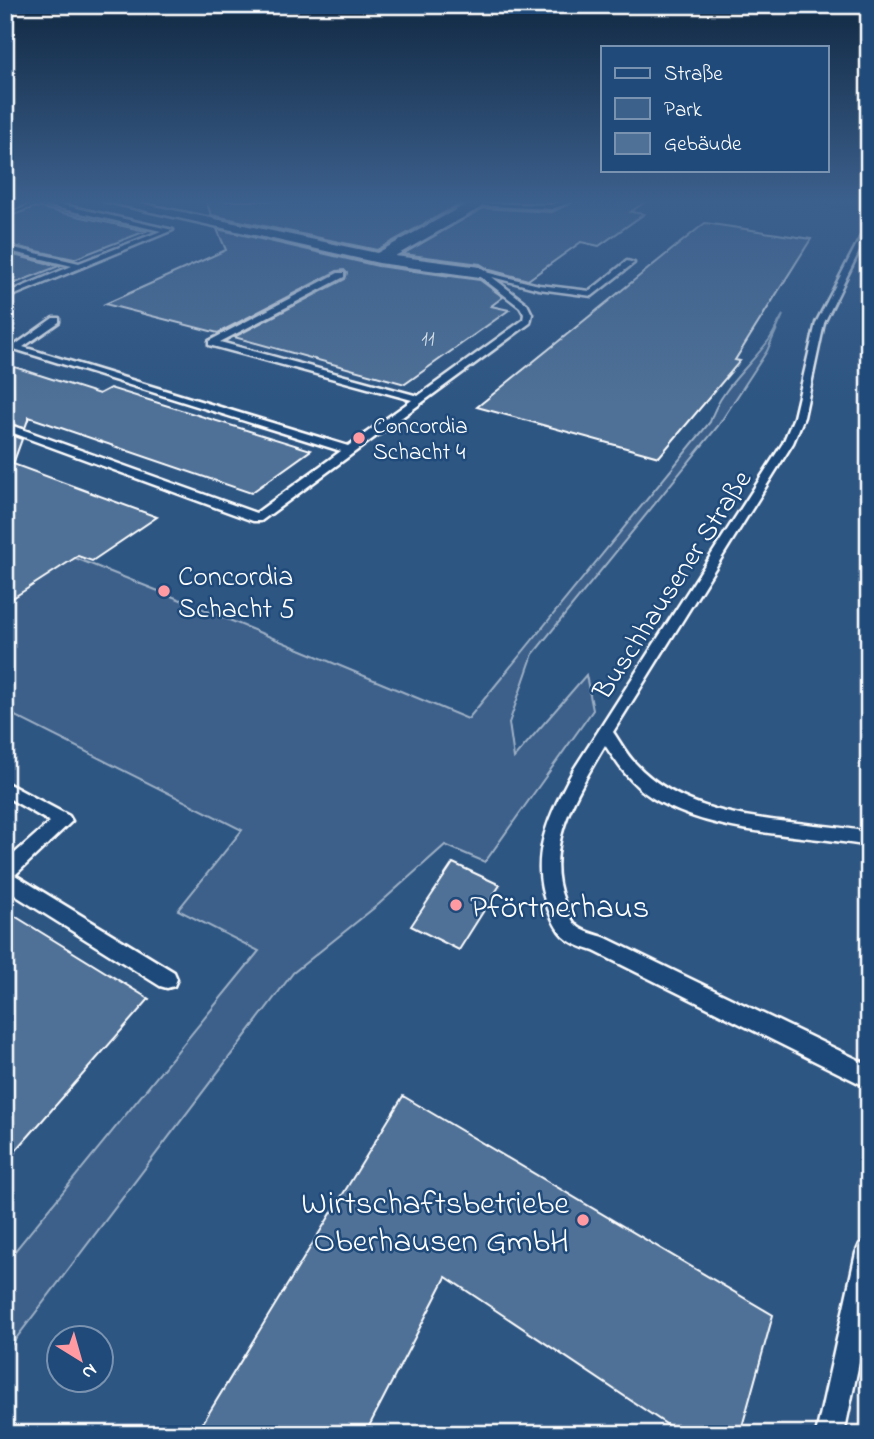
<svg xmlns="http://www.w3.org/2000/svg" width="874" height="1439" viewBox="0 0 874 1439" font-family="'Indie Flower',sans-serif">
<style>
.built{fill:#2e5683;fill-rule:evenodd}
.green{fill:#3c618b;stroke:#9eb0c5;stroke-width:2}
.building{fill:#507197;stroke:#fff;stroke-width:2}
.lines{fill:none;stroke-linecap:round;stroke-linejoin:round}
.lane-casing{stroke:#fff;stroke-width:5}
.street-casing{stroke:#fff;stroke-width:5}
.lane{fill:#1f4a7a;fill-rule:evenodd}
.street{fill:#1f4a7a;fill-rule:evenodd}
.poi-dot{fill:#ff9aa2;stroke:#1f4a7a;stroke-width:2.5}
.labels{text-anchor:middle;stroke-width:5;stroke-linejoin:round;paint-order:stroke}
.far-number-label{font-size:21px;fill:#d3dce5}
.far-poi-label{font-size:23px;fill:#fff;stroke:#1f4a7a;text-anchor:start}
.poi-label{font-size:28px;fill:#fff;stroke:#1f4a7a;text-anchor:start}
.street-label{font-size:28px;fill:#fff;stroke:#1f4a7a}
.near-poi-label{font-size:33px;fill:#fff;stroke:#1f4a7a;text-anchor:start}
</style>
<rect width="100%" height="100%" fill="#1f4a7a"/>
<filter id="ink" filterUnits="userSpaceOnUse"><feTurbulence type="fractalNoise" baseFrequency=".0143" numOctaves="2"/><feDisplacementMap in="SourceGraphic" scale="14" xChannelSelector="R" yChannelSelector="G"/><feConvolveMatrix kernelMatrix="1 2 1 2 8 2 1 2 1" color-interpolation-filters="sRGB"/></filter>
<g filter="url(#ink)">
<path class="built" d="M5 201H787L869 214V1434H5ZM60 1338H102V1380H60Z"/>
<path class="green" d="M783 315 767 351 718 426 533 654 509 723 514 758 586 675 593 710 485 862 445 845 379 904 293 973 5 1353V1263L259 951 178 910 242 830 5 711V603L40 580 5 530 181 600 468 719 710 422C720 389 749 367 769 340 774 333 778 323 783 315Z"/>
<path class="building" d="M206 201H466L377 250 211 215Z
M575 201H646L631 212 644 214 599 246 581 242 528 280 490 270 480 264 403 254 483 208 552 212Z
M35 207 77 216 146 231 74 259 5 244V218Z
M705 223 811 239 735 360 740 361 659 457 477 407Z
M217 229 378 266 480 280 503 297 491 306 509 310 405 384 234 337 345 279 347 273 344 270 337 271 218 333 105 304 226 250Z
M5 253 59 266 5 287Z
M5 364 99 394 110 388 311 450 251 493 29 417 25 428 5 423Z
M5 433 22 439 13 464 157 517 92 561 78 556 5 603Z
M453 863 500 885 459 950 411 926Z
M5 910 149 999 5 1163Z
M403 1096 773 1315 740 1434H681L446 1277 365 1434H196Z"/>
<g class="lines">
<defs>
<path id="lane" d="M22 201H46L173 230 5 299V294L72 266 5 250V246L79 263 161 231 32 202 5 212V208Z
M562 201H573L552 209 472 205 475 203 551 205Z
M869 221V231L824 323 804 417 793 443 613 732C620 742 626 754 635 763 693 826 791 818 869 832V846C797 833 715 836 651 797 631 784 618 765 605 745 578 791 542 846 564 901 567 909 570 919 576 925 584 933 596 934 606 938L869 1065V1088L594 951C564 942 558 935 547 906 528 856 550 813 574 769L783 443 794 417 816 323Z
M627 261 634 263 592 296 539 289 492 277 527 304 532 314 530 323 261 521H253L5 430V426H13L256 513 341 451 11 348 53 318H59V322L23 347 348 446 412 400 209 345V341L338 273H344V277L220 342 418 396 523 320 524 314 520 307 477 274V270L539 285 590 291Z
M5 782 69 816 72 821 15 875 174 972 177 979 174 986 167 988 160 986 5 889V862L50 822 5 796Z
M869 1241V1315L844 1434H816L856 1253 860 1244Z"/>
<path id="street" d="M103 201H130L377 253 470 202 477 201 482 205 480 208 395 256 480 267 488 272 480 277 379 263Z"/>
</defs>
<use href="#lane" class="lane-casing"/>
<use href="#street" class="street-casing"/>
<use href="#lane" class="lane"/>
<use href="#street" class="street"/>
</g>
</g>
<linearGradient id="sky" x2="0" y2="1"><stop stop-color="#112943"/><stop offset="0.5" stop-color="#3c608d"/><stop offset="1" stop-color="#3c608d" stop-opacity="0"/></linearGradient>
<rect width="874" height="403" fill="url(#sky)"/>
<g class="poi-dot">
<circle cx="359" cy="438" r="7"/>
<circle cx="164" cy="591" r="7"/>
<circle cx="456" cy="905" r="7"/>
<circle cx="583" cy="1220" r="7"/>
</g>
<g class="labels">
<g class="far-number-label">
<text x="428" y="345">11</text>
</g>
<g class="far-poi-label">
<text x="373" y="433">Concordia<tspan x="373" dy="26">Schacht 4</tspan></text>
</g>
<g class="poi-label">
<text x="178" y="585">Concordia<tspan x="178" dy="32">Schacht 5</tspan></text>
</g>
<g class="street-label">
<text transform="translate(671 584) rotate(-57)" y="10">Buschhausener Straße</text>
</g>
<g class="near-poi-label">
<text x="470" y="917">Pförtnerhaus</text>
<text x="569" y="1213" text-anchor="end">Wirtschaftsbetriebe<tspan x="569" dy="38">Oberhausen GmbH</tspan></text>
</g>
</g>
<rect width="874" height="1439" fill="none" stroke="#1f4a7a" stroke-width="28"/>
<rect x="14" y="14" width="846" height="1411" fill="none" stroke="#fff" stroke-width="2.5" filter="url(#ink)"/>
<rect x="601" y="46" width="228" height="126" fill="#1f4a7a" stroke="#7992af" stroke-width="2"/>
<rect x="615" y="68" width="35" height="10" fill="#1f4a7a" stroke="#7992af" stroke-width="2"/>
<text x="664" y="80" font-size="21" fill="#ffffff">Straße</text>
<rect x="615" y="98" width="35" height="21" fill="#3c618b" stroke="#7992af" stroke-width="2"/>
<text x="664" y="116" font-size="21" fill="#ffffff">Park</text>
<rect x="615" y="133" width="35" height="21" fill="#507197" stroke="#7992af" stroke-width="2"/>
<text x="664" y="150" font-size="21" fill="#ffffff">Gebäude</text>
<g transform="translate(80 1359) rotate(143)"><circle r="33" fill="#1f4a7a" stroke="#7992af" stroke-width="2"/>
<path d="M0-5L12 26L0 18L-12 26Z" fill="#ff9aa2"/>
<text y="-10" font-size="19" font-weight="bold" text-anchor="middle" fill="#ffffff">N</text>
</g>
</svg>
